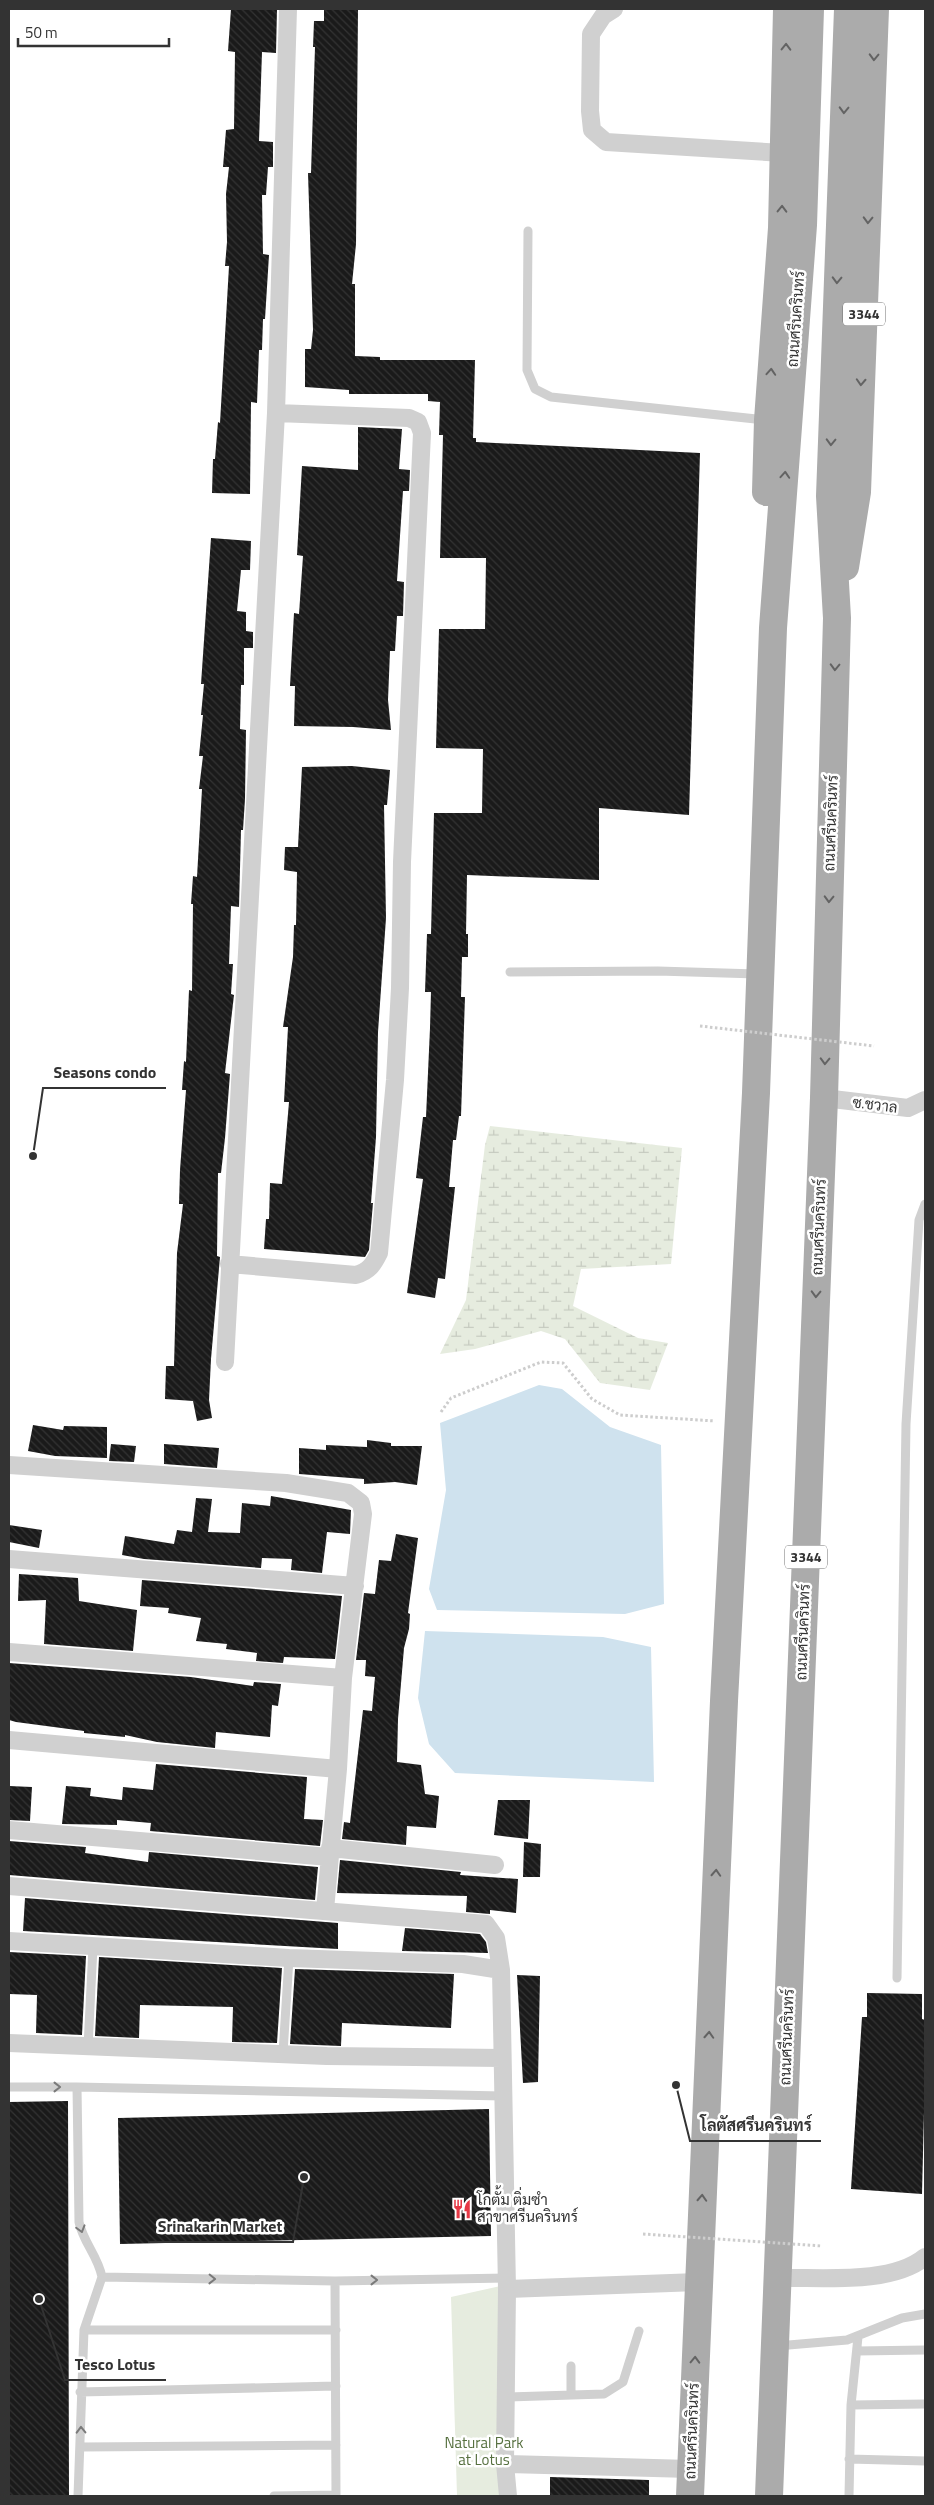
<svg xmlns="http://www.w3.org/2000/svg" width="934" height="2505" viewBox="0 0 934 2505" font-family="'Titillium Web',Sarabun,sans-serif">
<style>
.green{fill:#e6ecdf}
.wetland{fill:url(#wetland-marsh)}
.water{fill:#cfe2ee}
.building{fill:url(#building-back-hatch)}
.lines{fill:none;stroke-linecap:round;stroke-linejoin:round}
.path{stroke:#cdcdcd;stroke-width:3;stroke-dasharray:2.5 2.5;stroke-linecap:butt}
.service{stroke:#d0d0d0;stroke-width:9}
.minor{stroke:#d0d0d0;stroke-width:18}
.primary{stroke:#ababab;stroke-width:28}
.path-bridge{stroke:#cdcdcd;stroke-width:3;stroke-dasharray:2.5 2.5;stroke-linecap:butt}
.oneway{stroke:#636363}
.oneway2{stroke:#7a7a7a}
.labels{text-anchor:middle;stroke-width:5;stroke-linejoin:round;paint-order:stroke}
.shield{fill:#fff;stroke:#707070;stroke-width:1}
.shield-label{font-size:14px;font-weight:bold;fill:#333}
.street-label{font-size:15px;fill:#333;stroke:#fff}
.poi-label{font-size:15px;fill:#333;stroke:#fff;text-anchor:start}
.park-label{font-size:15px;fill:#56703f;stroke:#fff}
.leader{fill:none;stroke:#333;stroke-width:2}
.callout-dot{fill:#333;stroke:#fff;stroke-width:2}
.callout-label{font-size:16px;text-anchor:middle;font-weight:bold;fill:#333;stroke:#fff;stroke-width:5;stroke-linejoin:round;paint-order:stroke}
</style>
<defs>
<pattern id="wetland-marsh" width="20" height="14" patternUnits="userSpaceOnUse" patternTransform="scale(1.25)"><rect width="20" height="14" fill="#e6ecdf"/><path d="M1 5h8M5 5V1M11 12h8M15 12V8" fill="none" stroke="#c6cbc0"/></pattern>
<pattern id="building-back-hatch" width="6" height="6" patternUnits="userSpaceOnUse" patternTransform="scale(1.25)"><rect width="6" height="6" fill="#1a1a1a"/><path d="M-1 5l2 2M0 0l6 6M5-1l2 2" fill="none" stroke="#333"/></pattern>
</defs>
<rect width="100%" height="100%" fill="#fff"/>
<path class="green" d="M505 2285 513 2496H457L451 2297Z"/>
<path class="wetland" d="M490 1126 682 1148 671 1264 581 1269 573 1306 638 1338 668 1343 650 1390 600 1383 565 1339 541 1331 475 1349 440 1354 466 1300 485 1145Z"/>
<path class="water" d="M539 1385 562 1389 610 1427 661 1445 664 1604 625 1614 437 1610 429 1589 446 1490 440 1423Z
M425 1631 603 1637 651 1647 654 1782 455 1773 429 1744 418 1698Z"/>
<path class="building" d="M231 9H277L276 53 262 52 259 141 273 142V167H268L266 195H262L263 254 269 255 265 319H263L262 350H259L257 403 251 402 250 494 212 493 213 459H215L218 422 220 423 229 266H225L227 242 226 194 229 167H223L226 130 234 129 235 52 228 51Z
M324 9H358L356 244 352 284H355V356L380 357V360H475L473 438H476V442L700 453 689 815 599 808V880L467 875 466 934H468V957H462L461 997H465L461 1116H459L456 1140H453L449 1187H455L445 1279 438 1278 435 1298 407 1293 423 1179 416 1178 423 1117H426L430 1028 431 992H425L427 934H431L434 813H482L483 749 436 748 439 629H485L486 558H440L443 435H439L440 402 428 401V394H349V390L305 387V349H311L313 330 308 173H311L315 47H313L314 21H324Z
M358 427 402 429 399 469 410 470 409 491H403L397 581 404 582 403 616H397L395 651H390L388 700 391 730 353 727 294 726 295 686H290L294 613 299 614 303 556 297 555 302 466 358 470Z
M211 538 251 541 250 570H241L237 611 246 612V631L253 632V648H244V685H241L240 729 246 730 245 799 243 830H241L239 907 231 906 229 964H233L231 994 234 995 225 1073 230 1074 225 1138 221 1173H218L217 1256 220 1257 211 1359 209 1400 212 1418 197 1421 193 1401 165 1399 166 1366H174L177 1253 183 1204H179L180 1170 186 1090H182L184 1061 186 1062 189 990 192 991 193 904H191L193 876 197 877 202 789H199L203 756H199L203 715H201L204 684H201Z
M352 766 390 770 387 805H384L386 918 378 1032 376 1137 371 1203H373L369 1250 365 1257 264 1249 266 1219H269L270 1183 282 1184 289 1102H284L288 1027H283L293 957 294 925H296L297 872 284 870 285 847H298L302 767Z
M33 1425 63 1430 64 1426 107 1427V1458L55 1456 28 1451Z
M367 1440 391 1443V1446H422L417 1485 395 1482 364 1484V1479L299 1474V1448L326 1450V1445L367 1447Z
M111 1444 136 1446 134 1462 109 1461Z
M164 1444 219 1448 217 1468 164 1464Z
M271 1496 351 1510 350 1534 327 1532 322 1573 291 1570 292 1559 262 1558 261 1568 144 1559 122 1555 125 1536 174 1544 177 1530 192 1532 196 1498 212 1499 208 1532 240 1533 242 1503 270 1506Z
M9 1525 42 1530 39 1548 9 1542Z
M396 1534 418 1538 408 1613 410 1614 409 1629 404 1648 398 1719 397 1762 421 1765 425 1794 439 1796 436 1828 407 1826 406 1845 342 1839 344 1822 350 1823 363 1710 372 1711 375 1677 365 1676 366 1660H356L364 1593 375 1594 379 1560 391 1561Z
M19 1574 78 1578 79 1601 137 1610 133 1651 44 1644 46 1600 18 1601Z
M142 1580 342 1596 335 1659 284 1657 283 1663 256 1661 257 1653 226 1649 227 1644 196 1641 201 1618 168 1613 169 1608 140 1606Z
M9 1663 191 1677 253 1686 254 1682 281 1684 278 1706 272 1705 270 1737 216 1732 215 1748 157 1742 125 1735V1737L84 1733V1731L16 1722 9 1720Z
M156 1764 307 1777 304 1819 323 1820 320 1846 150 1831 151 1823 117 1820V1825L62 1824 66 1786 91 1788 90 1796 122 1800 123 1787 153 1790Z
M9 1786 32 1787 30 1821 9 1820Z
M498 1800H530L528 1839 494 1835Z
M9 1841 86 1847 85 1853 148 1862 149 1852 318 1867 315 1900 9 1875Z
M524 1842 541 1844 540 1877H523Z
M340 1860 461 1872 460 1875 518 1879 516 1913 490 1910V1914L466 1912 467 1896 337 1893Z
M25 1898 338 1923V1949L23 1931Z
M405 1928 480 1934 486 1942 488 1953 402 1951Z
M9 1952 86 1956 82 2035 36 2033 37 1995 9 1994Z
M99 1957 282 1968 277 2043 232 2042 233 2007 140 2005 139 2038 95 2036Z
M295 1969 454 1974 451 2028 342 2023 341 2046 290 2044Z
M517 1975 540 1976 538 2082 523 2083Z
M867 1993 922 1994V2019L925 2020V2071L922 2194 851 2189 862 2017H867Z
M68 2101 69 2496H9V2102Z
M489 2109 491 2236 120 2244 118 2118Z
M550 2477 649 2480V2496H550Z"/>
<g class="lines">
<path class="path" d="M441 1412 451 1398 541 1362 563 1363 592 1399 620 1415 715 1421"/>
<path class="service" d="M528 231 527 370 535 389 551 397 765 420
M510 972 658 971 757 974
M897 1978 906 1424 919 1220 925 1204
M88 2047 93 1947
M283 2053 289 1958
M9 2087H77L79 2222C83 2242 98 2256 102 2277L335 2281 507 2278
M77 2087 502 2096
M335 2281 336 2496
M84 2330H336
M777 2346 847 2340 902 2318 925 2314
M857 2351 925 2350
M571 2366V2394
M80 2392 336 2386
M506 2397 604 2394 623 2382 639 2331
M851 2405 925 2404
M81 2447 336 2445
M849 2459 925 2461
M78 2496 84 2330 102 2277
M274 2496 336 2495
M849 2496 851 2405 858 2337"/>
<path class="minor" d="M614 9 603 16 591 34 590 111 592 130 606 142 783 153
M824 1098 908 1108 925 1100
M229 1264 356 1275C369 1271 373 1265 379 1253L395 1080 400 988 402 862 422 433 418 422 409 418 276 413
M225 1362 276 413 288 9
M9 1465 286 1483 348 1493 361 1503 363 1514 343 1678 338 1769 325 1910
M9 1559 355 1586
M9 1652 343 1678
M9 1740 338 1769
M9 1830 329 1857
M330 1848 495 1865
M9 1886 486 1924 496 1938 501 1970 507 2289
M9 1941 289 1958 463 1964 501 1970
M9 2043 327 2056 502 2058
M778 2278C821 2277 891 2285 925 2257
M505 2464 690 2469
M508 2496 505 2464 507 2289 698 2282"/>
<path class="primary" d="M766 492 768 420 782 228 787 9
M845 567 857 492 875 9
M690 2496 724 1701 756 1093 773 628 803 225 810 9
M769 2496 824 1098 837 618 830 496 848 9"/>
<path class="path-bridge" d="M700 1026 874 1046
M643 2234 822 2246"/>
</g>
<defs><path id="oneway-chevron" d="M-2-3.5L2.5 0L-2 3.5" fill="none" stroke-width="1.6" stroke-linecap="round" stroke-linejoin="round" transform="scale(1.25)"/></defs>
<g class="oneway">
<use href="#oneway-chevron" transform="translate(786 47) rotate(-89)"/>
<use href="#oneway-chevron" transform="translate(874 57) rotate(92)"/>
<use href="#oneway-chevron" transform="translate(844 110) rotate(92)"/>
<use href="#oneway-chevron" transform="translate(782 209) rotate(-89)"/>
<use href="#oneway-chevron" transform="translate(868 220) rotate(92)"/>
<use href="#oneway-chevron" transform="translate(837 280) rotate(92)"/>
<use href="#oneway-chevron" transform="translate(771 372) rotate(-86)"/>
<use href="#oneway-chevron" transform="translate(861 382) rotate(93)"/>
<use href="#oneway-chevron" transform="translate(831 442) rotate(92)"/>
<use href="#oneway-chevron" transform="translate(785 475) rotate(-86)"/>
<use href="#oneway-chevron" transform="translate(835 667) rotate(92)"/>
<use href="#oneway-chevron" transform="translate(829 899) rotate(92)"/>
<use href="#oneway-chevron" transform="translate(825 1061) rotate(92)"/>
<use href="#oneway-chevron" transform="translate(816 1294) rotate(92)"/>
<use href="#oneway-chevron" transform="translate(716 1873) rotate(-87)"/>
<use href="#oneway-chevron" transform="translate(709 2035) rotate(-87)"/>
<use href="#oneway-chevron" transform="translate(702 2198) rotate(-87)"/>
<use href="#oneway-chevron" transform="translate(695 2360) rotate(-88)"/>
</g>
<g class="oneway2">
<use href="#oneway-chevron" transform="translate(57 2087)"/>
<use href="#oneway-chevron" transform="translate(81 2229) rotate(74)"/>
<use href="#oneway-chevron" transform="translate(212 2279) rotate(1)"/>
<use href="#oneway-chevron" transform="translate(374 2280)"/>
<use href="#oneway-chevron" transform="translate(81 2430) rotate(-91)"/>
</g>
<defs>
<symbol id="restaurant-bare" viewBox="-9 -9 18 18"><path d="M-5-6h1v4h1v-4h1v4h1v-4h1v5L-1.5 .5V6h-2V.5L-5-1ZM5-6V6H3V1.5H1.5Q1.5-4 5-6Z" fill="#e63946" stroke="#fff" stroke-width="2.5" paint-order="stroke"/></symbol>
</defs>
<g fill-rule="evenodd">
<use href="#restaurant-bare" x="448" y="2195" width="28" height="28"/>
</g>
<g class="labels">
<g class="shield">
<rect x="843" y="302.5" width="42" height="23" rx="4"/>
<rect x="785" y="1545.5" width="42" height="23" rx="4"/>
</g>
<g class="shield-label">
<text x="864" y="319">3344</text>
<text x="806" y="1562">3344</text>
</g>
<g class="street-label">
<text transform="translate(796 319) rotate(-86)" y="5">ถนนศรีนครินทร์</text>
<text transform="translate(831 823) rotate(-88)" y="5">ถนนศรีนครินทร์</text>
<text transform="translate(875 1105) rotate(7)" y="5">ซ.ชวาล</text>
<text transform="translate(819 1227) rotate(-88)" y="5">ถนนศรีนครินทร์</text>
<text transform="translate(803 1632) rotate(-88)" y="5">ถนนศรีนครินทร์</text>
<text transform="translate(787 2037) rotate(-88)" y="5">ถนนศรีนครินทร์</text>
<text transform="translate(692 2431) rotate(-88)" y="5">ถนนศรีนครินทร์</text>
</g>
<g class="poi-label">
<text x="477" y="2205">โกตั้ม ติ่มซำ<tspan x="477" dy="17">สาขาศรีนครินทร์</tspan></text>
</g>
<g class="park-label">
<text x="484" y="2448">Natural Park<tspan x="484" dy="17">at Lotus</tspan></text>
</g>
</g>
<path class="leader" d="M33 1156L43 1088H166M676 2085L690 2141H821M304 2177L293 2242H148M39 2299L65 2380H166"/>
<g class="callout-dot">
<circle cx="33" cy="1156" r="5"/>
<circle cx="676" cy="2085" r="5"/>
<circle cx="304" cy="2177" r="5"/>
<circle cx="39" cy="2299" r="5"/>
</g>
<g class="callout-label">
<text x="105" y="1078">Seasons condo</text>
<text x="756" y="2131">โลตัสศรีนครินทร์</text>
<text x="220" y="2232">Srinakarin Market</text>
<text x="115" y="2370">Tesco Lotus</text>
</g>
<rect width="934" height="2505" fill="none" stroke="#333333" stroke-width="20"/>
<path d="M18 38v8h151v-8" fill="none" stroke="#333333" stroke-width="2.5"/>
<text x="25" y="38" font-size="15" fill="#333333" stroke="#ffffff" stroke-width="4" paint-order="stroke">50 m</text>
</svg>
